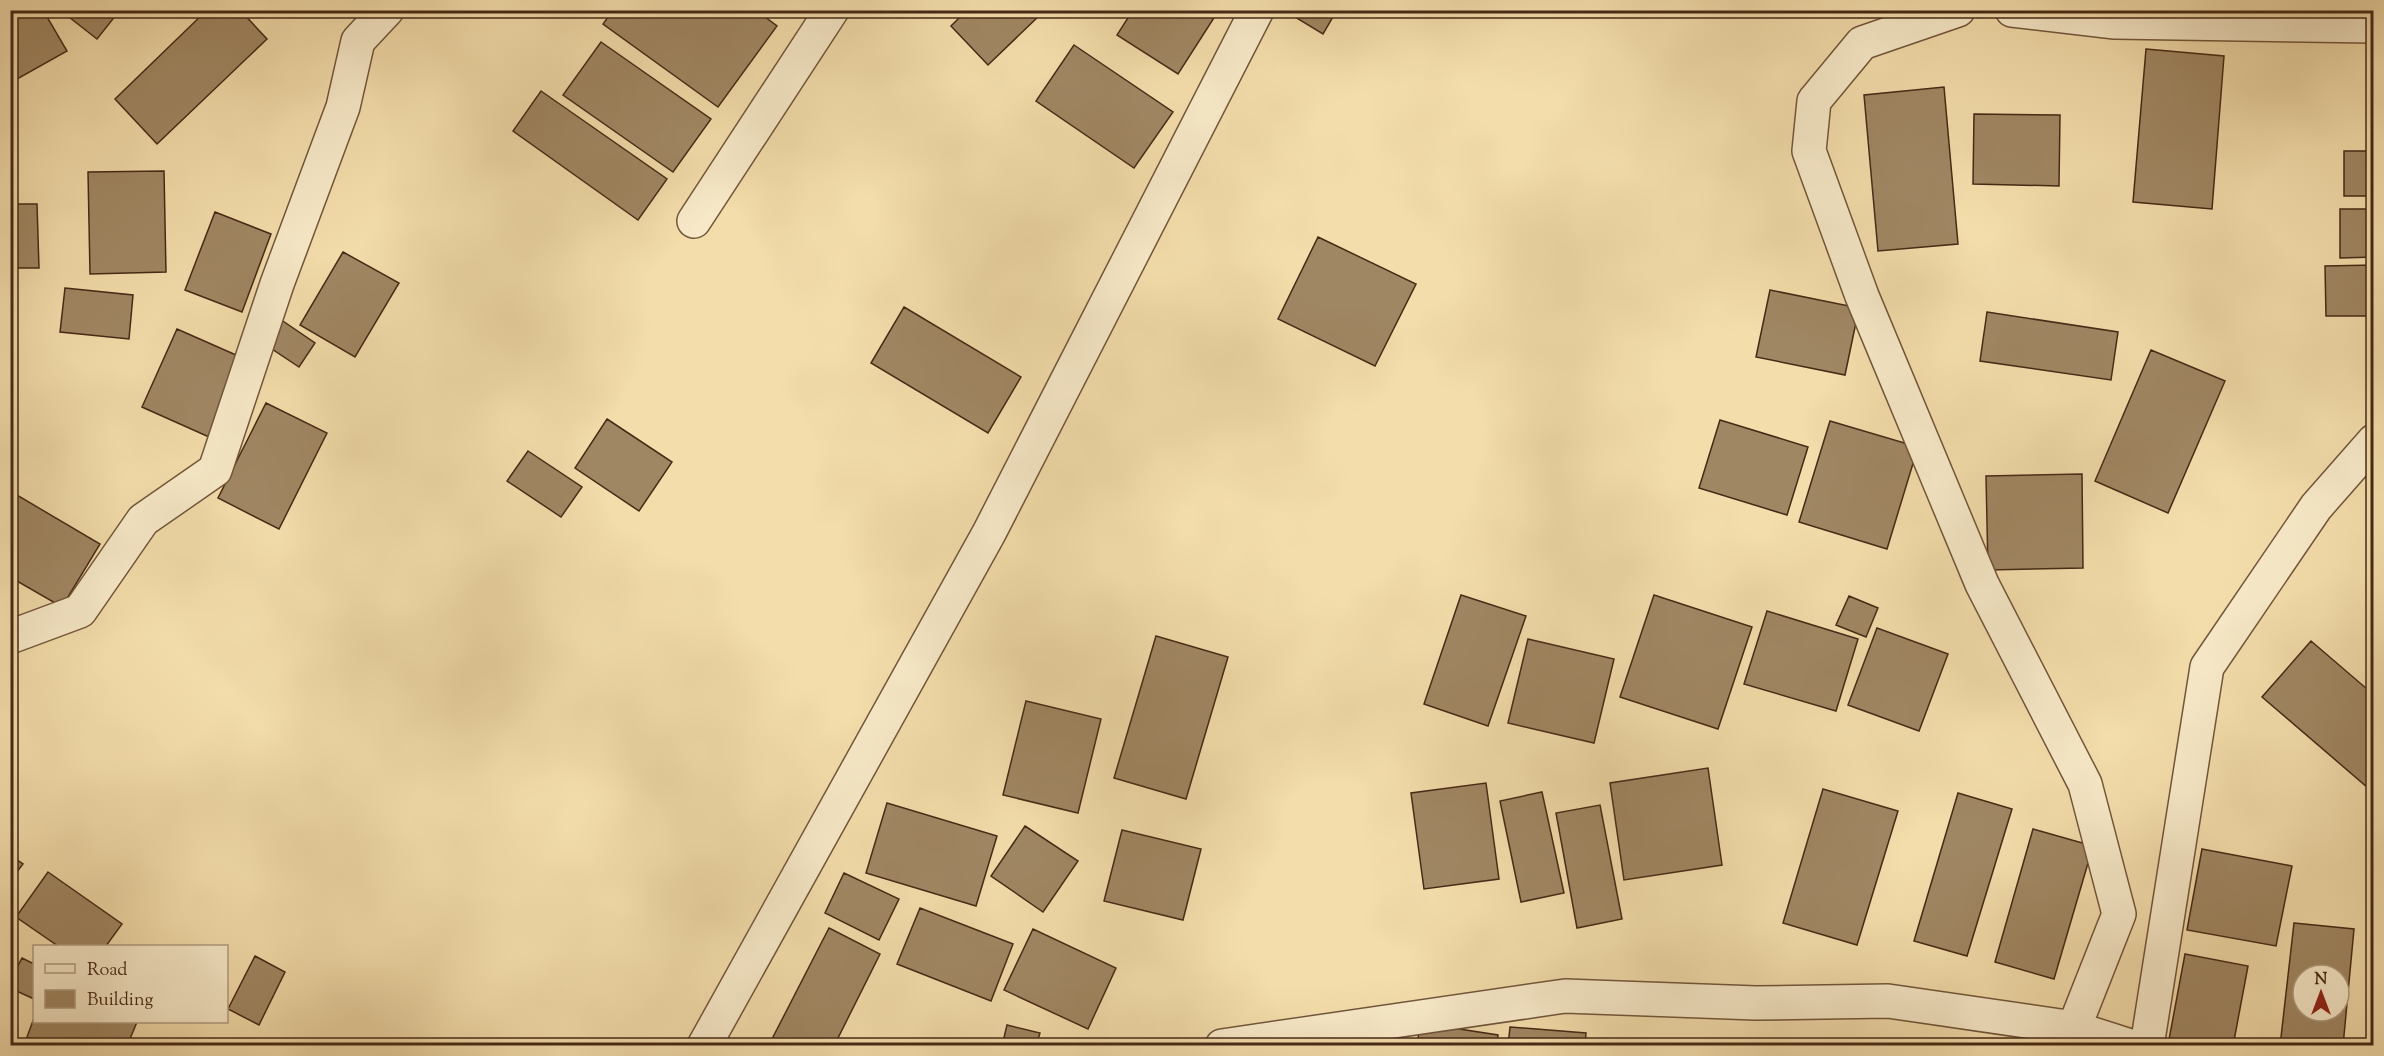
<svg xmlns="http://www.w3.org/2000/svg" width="2384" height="1056" viewBox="0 0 2384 1056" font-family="'Sorts Mill Goudy',serif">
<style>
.building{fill:#a08763;stroke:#472916;stroke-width:1.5;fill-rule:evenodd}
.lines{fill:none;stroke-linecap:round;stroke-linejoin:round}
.minor-casing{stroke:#72563b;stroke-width:36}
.minor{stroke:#f7e9c8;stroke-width:33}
</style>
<rect width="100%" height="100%" fill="#f3ddab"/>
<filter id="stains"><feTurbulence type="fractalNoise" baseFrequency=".00333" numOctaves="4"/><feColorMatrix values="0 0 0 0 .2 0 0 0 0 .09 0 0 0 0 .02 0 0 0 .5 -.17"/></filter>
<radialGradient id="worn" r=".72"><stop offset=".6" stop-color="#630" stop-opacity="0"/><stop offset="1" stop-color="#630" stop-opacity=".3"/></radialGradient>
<path class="building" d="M10 10H43L67 51 10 83Z
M60 10H120L97 39Z
M207 10H240L267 39 157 144 115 99Z
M613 10H756L777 26 718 107 603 24Z
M967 10H1037L1041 14 988 65 951 26Z
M1133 10H1219L1178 74 1117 35Z
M1292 10H1337L1323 34 1290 14Z
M601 42 711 119 673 172 563 95Z
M1074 45 1173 112 1134 168 1036 101Z
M2146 49 2224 56 2212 209 2133 202Z
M1944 87 1958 244 1878 251 1864 95Z
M541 91 667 179 638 220 513 131Z
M1974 114 2060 115 2059 186 1973 184Z
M2344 151H2374V196H2344Z
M164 171 166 272 90 274 88 172Z
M10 204H37L39 268H10Z
M2340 209H2374V257L2340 258Z
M215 212 271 234 242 312 185 290Z
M1318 237 1416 284 1375 366 1278 319Z
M343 252 399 283 355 357 300 325Z
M2374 265V316H2326L2325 266Z
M65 288 133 295 129 339 60 332Z
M1770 290 1859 308 1845 375 1756 357Z
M904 307 1021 377 988 433 871 363Z
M1987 312 2118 332 2111 380 1980 361Z
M277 317 315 343 299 367 260 341Z
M177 329 245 359 209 437 142 407Z
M2151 350 2225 381 2168 513 2095 481Z
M266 403 327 433 279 529 218 498Z
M607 419 672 462 639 511 575 468Z
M1720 420 1808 447 1787 515 1699 488Z
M1830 421 1918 447 1887 549 1799 522Z
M528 451 582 487 561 517 507 481Z
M2082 474 2083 568 1988 570 1986 476Z
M10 491 100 544 62 607 10 577Z
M1461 595 1526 616 1488 726 1424 704Z
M1654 595 1752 627 1718 729 1620 697Z
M1849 596 1878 608 1866 637 1836 625Z
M1767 611 1858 639 1836 711 1744 684Z
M1877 628 1948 654 1919 731 1848 705Z
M1156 636 1228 657 1186 799 1114 778Z
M1528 639 1614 659 1594 743 1508 723Z
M2311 641 2374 695V793L2262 697Z
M1026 701 1101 719 1078 813 1003 795Z
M1708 768 1722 865 1624 880 1610 783Z
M1486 783 1499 879 1424 889 1411 793Z
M1823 789 1898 811 1857 945 1783 923Z
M1542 792 1564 893 1521 902 1500 801Z
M1958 793 2012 809 1967 956 1914 941Z
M887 803 997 836 976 906 866 873Z
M1600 805 1622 919 1577 928 1556 813Z
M1025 826 1078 861 1043 912 991 876Z
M2033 829 2093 846 2054 979 1995 962Z
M1122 830 1201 849 1183 920 1104 901Z
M2202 849 2292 866 2276 946 2187 930Z
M10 855 23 864 10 881Z
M48 872 122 924 106 946H58L16 917Z
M844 873 899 899 879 940 825 913Z
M920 908 1013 944 991 1001 897 964Z
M2294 923 2354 929 2343 1046H2280ZM2303 975H2339V1011H2303Z
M829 928 880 954 834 1046H786L772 1039Z
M1033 929 1116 968 1088 1029 1004 990Z
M2185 954 2248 966 2233 1046 2168 1045Z
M255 956 285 972 259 1025 228 1009Z
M22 958 34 964V999L10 988V981Z
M34 1018V1022H137L127 1046H48L27 1037Z
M1420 1023 1498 1035 1497 1046H1417Z
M1007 1025 1040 1033 1036 1046H1002Z
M1510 1027 1586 1033 1585 1046H1508Z"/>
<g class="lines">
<defs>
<path id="minor" d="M1958 10 1862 43 1814 101 1809 151 1862 296 1982 584 2085 784 2119 914 2074 1028
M2012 10 2115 22 2374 26
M694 221 832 10
M10 637 80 611 143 520 215 470 277 284 343 107 358 41 387 10
M704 1046 989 533 1257 10
M1222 1046 1565 996 1756 1003 1888 1001 2074 1028 2130 1046
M2147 1046 2207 667 2316 507 2374 441"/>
</defs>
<use href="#minor" class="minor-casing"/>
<use href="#minor" class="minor"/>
</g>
<rect width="2384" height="1056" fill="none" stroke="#f3ddab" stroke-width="36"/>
<rect x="12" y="12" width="2360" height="1032" fill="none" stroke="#472916" stroke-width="3"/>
<rect x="18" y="18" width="2348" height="1020" fill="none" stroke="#472916" stroke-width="1.5"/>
<rect x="33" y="945" width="195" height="78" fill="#f7e9c8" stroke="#b19c81" stroke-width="1.5"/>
<rect x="45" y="964" width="30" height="9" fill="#f7e9c8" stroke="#b19c81" stroke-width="1.5"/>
<text x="87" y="975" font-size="18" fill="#472916">Road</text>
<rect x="45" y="990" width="30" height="18" fill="#a08763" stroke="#b19c81" stroke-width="1.5"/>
<text x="87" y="1005" font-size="18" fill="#472916">Building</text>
<g transform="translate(2321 993)"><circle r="28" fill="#f7e9c8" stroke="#b19c81" stroke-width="1.5"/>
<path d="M0-4.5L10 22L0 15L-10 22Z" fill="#8f2418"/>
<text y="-9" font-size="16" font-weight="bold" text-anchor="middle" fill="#472916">N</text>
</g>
<rect width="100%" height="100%" filter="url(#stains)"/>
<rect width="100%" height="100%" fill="url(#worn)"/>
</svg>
